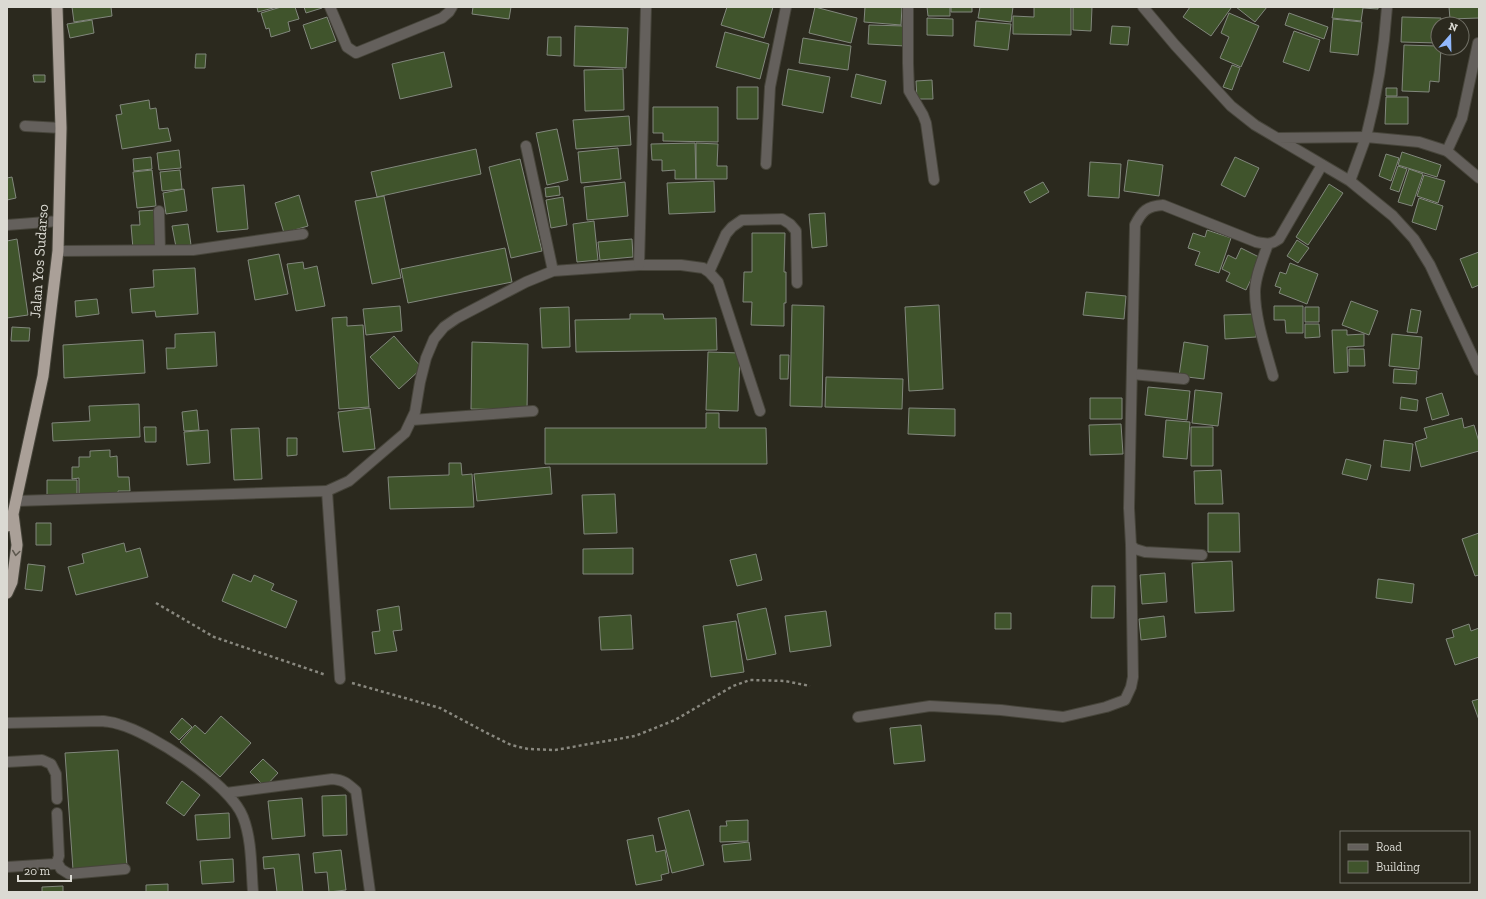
<svg xmlns="http://www.w3.org/2000/svg" width="1486" height="899" viewBox="0 0 1486 899" font-family="'Zilla Slab',serif">
<style>
.building{fill:#40542c;stroke:#81877c}
.lines{fill:none;stroke-linecap:round;stroke-linejoin:round}
.service-casing{stroke:#47453b;stroke-width:12}
.minor-casing{stroke:#47453b;stroke-width:12}
.tertiary-casing{stroke:#47453b;stroke-width:12}
.trunk-casing{stroke:#47453b;stroke-width:13}
.path{stroke:#89887f;stroke-width:2.5;stroke-dasharray:3 3;stroke-linecap:butt}
.service{stroke:#64605c;stroke-width:10}
.minor{stroke:#64605c;stroke-width:10}
.tertiary{stroke:#64605c;stroke-width:10}
.trunk{stroke:#aaa098;stroke-width:11}
.oneway{stroke:#5e594f}
.labels{text-anchor:middle;stroke-width:3.5;stroke-linejoin:round;paint-order:stroke}
.street-label{font-size:15px;fill:#dbdad3;stroke:#2b291e}
</style>
<rect width="100%" height="100%" fill="#2b291e"/>
<path class="building" d="M72 7H111L112 16 74 22Z
M257 7H277L258 12Z
M281 7H295L299 19 288 22 290 31 271 37 269 28 266 29 261 13Z
M304 7H322V8L306 13Z
M473 7H511L509 19 472 14Z
M727 7H773L764 38 721 25Z
M815 7 857 18 851 43 809 33Z
M865 7H902L901 25 864 22Z
M927 7H950V16H928Z
M951 7H972V12H951Z
M980 7H1013L1011 22 978 18Z
M1034 7H1071V35L1013 34V16L1034 17Z
M1073 7H1092L1091 31 1073 30Z
M1190 7H1230L1231 8 1211 36 1183 17Z
M1236 7H1267L1255 22Z
M1334 7H1378V9L1363 8 1361 21 1332 18Z
M1449 7H1479V18L1450 19Z
M1229 13 1259 26 1241 67 1220 58 1229 37 1221 33Z
M1289 13 1328 27 1324 39 1285 25Z
M327 17 336 41 311 49 303 25Z
M1402 17 1441 18V24H1438V43L1401 42Z
M927 18 953 19V36L927 35Z
M1333 19 1362 22 1358 55 1330 52Z
M92 20 94 33 70 38 67 24Z
M976 21 1011 24 1008 50 974 46Z
M869 25 905 26V46L868 44Z
M575 26 628 28 626 68 574 66Z
M1112 26 1130 27 1128 45 1110 44Z
M1294 31 1320 40 1309 71 1283 62Z
M725 32 769 44 760 79 716 67Z
M548 37H561V56L547 55Z
M803 38 851 46 848 70 799 63Z
M1404 45 1438 46V48H1441L1439 82 1430 81 1429 92 1402 91Z
M444 52 452 87 400 99 392 64Z
M196 54H206L205 68H195Z
M1232 65 1240 68 1232 90 1223 87Z
M623 69 624 110 585 111 584 70Z
M788 69 830 77 823 113 782 105Z
M856 74 886 81 881 104 851 97Z
M33 75H45V82H34Z
M932 80 933 99H917L916 81Z
M737 87H758V119H737Z
M1386 88H1397V96H1386Z
M1386 97H1408V124H1385Z
M149 100 150 109 156 108 159 129 168 128 171 141 122 149 116 115 122 114 120 105Z
M653 107H718V142L663 141V133H653Z
M629 116 631 145 576 149 573 120Z
M557 129 568 180 547 185 536 133Z
M695 143 696 179H675V170L662 171V160H652L651 144Z
M696 143 718 144 717 166H727V179H696Z
M618 148 621 179 581 183 578 152Z
M476 149 481 174 377 197 371 172Z
M179 150 181 168 159 170 157 153Z
M1402 152 1441 165 1437 177 1398 165Z
M1386 154 1399 158 1391 181 1379 176Z
M151 157 152 169 134 171 133 159Z
M1235 157 1259 168 1245 197 1221 185Z
M520 159 542 251 511 258 489 167Z
M1128 160 1163 165 1159 196 1124 191Z
M1090 162 1121 164 1119 198 1088 196Z
M1398 166 1407 169 1399 192 1390 189Z
M1409 169 1423 174 1412 206 1398 202Z
M152 170 156 206 137 208 133 172Z
M180 170 182 189 162 191 160 172Z
M1424 175 1445 181 1438 203 1417 196Z
M12 177 16 198 7 200V178Z
M714 181 715 212 669 214 667 183Z
M625 182 628 216 587 220 584 187Z
M1043 182 1049 192 1030 203 1024 192Z
M1329 184 1343 193 1308 245 1296 237Z
M244 185 248 229 217 232 212 188Z
M559 186 560 195 546 197 545 188Z
M184 189 187 211 166 214 163 193Z
M299 195 308 226 284 233 275 203Z
M384 196 401 278 372 284 355 201Z
M563 197 567 225 551 228 546 200Z
M1419 198 1443 206 1436 230 1412 222Z
M157 210 159 248 133 249 131 225H140L139 211Z
M825 213 827 246 812 248 809 214Z
M594 221 598 260 577 262 573 224Z
M188 224 191 245 176 247 172 226Z
M1207 230 1231 238 1219 273 1195 265 1200 252 1188 248 1193 233 1205 237Z
M752 233H785L784 272H786V303H784V326L751 325 752 302H743L744 272H752Z
M17 239 28 315 7 318V241Z
M632 239 633 257 600 260 598 242Z
M1297 240 1309 248 1298 263 1287 256Z
M505 248 512 282 408 303 401 269Z
M1241 248 1261 258 1246 290 1226 281 1230 273 1222 269 1228 255 1236 259Z
M1479 252V285L1472 288 1460 259Z
M279 254 288 294 255 300 248 260Z
M303 262 304 269 317 266 325 306 296 311 287 264Z
M1290 263 1318 274 1307 304 1279 293 1281 288 1275 286 1280 272 1286 274Z
M195 268 198 314 156 317 155 311 132 313 130 289 154 287 153 270Z
M1086 292 1126 296 1124 319 1083 315Z
M97 299 99 314 76 317 75 301Z
M1351 301 1378 311 1369 335 1342 325Z
M792 305 824 306 822 407 790 406Z
M939 305 943 389 909 391 905 307Z
M400 306 402 331 366 335 363 309Z
M1274 306H1303V333H1286L1285 320H1274Z
M569 307 570 347 542 348 540 308Z
M1305 307H1319V322H1305Z
M1411 309 1421 311 1417 333 1407 332Z
M630 314H663L664 319 716 318 717 350 576 352 575 320 630 319Z
M1255 314 1256 337 1225 339 1224 315Z
M347 317V326L363 325 369 407 339 409 332 318Z
M1305 324H1319L1320 337 1305 338Z
M12 327 30 328 29 341H11Z
M1332 330H1347V335L1364 334V346L1347 347 1348 372 1334 373Z
M215 332 217 366 167 369 166 348H175V334Z
M1392 334 1422 337 1419 369 1389 366Z
M394 336 422 368 399 389 370 357Z
M143 340 145 373 64 378 63 345Z
M472 342 528 344 527 410 471 409Z
M1184 342 1208 346 1204 379 1179 376Z
M1349 349H1364L1365 366H1349Z
M708 352 740 353 738 411 706 410Z
M780 355H789L788 379H780Z
M1394 369 1417 371 1416 384 1393 383Z
M826 377 903 379 902 409 825 407Z
M1148 387 1190 391 1187 420 1145 415Z
M1195 390 1222 393 1218 426 1192 423Z
M1442 393 1449 415 1432 420 1426 398Z
M1401 397 1418 400 1417 411 1400 409Z
M1090 398H1122V419H1090Z
M139 404 140 437 53 441 52 423 90 421 89 406Z
M370 408 375 449 343 452 338 412Z
M909 408 955 409V436L908 434Z
M197 410 199 430 184 431 182 412Z
M706 413H719V428H766L767 464H545V428H706Z
M1462 418 1464 428 1474 425 1479 442V451L1421 467 1415 442 1427 438 1424 428Z
M1166 420 1190 422 1187 459 1163 457Z
M1121 424 1123 454 1090 455 1089 425Z
M144 427H156V442H145Z
M1191 427H1213V466H1191Z
M259 428 262 479 234 480 231 429Z
M208 430 210 463 187 465 184 432Z
M287 438H297V455L287 456Z
M1384 440 1413 444 1410 471 1381 467Z
M110 450V457L117 456 118 477H129L130 491H118V496L79 497V478L72 479V467H79V457H90V451Z
M1346 459 1371 465 1367 480 1342 474Z
M449 463H461L462 475 472 474 474 507 390 509 388 477 449 475Z
M550 467 552 494 477 501 474 474Z
M1221 470 1223 504H1195L1194 471Z
M47 480H77V497H47Z
M615 494 617 533 584 534 582 495Z
M1208 513H1239L1240 552H1208Z
M36 523H51V545H36Z
M1479 533V575L1475 576 1462 539Z
M124 543 126 552 140 548 148 577 76 595 68 567 84 563 82 554Z
M633 548V574H583V549Z
M756 554 762 580 737 586 730 560Z
M1232 561 1234 611 1195 613 1192 563Z
M28 564 45 566 42 591 25 589Z
M1165 573 1167 602 1142 604 1140 575Z
M233 574 251 582 254 575 274 584 271 590 297 601 286 628 222 601Z
M1378 579 1414 584 1412 603 1376 598Z
M1092 586H1115L1114 618H1091Z
M399 606 402 630 393 631 397 651 375 654 372 632 380 631 377 610Z
M766 608 776 654 747 660 737 614Z
M826 611 831 646 790 652 785 616Z
M995 613H1011V629H995Z
M631 615 633 649 601 650 599 617Z
M1164 616 1166 637 1141 640 1139 619Z
M736 621 744 672 711 677 703 626Z
M1469 624 1471 631 1479 628V657L1455 665 1446 639 1454 637 1452 630Z
M1479 699V720L1472 701Z
M221 716 251 743 220 777 180 742 195 725 205 734Z
M182 718 192 727 179 740 170 732Z
M921 725 925 761 894 764 890 728Z
M118 750 127 866 73 870 65 753Z
M263 759 278 773 265 787 250 772Z
M182 781 200 795 184 816 166 803Z
M346 795 347 835 323 836 322 796Z
M302 798 305 836 272 839 268 801Z
M689 810 704 865 672 873 658 818Z
M229 813 230 838 197 840 195 815Z
M748 820V841L720 842V826H727L726 821Z
M653 835 656 852 665 850 669 873 661 875 662 880 636 885 627 840Z
M749 842 751 860 724 862 722 845Z
M341 850 346 890 329 892 327 872 315 873 313 853Z
M299 854 303 892H277L274 868 264 869 263 857Z
M233 859 234 882 202 884 200 861Z
M168 884V892H146V885Z
M63 886V892H42V887Z"/>
<g class="lines">
<defs>
<path id="service" d="M25 126 61 128
M1366 137C1377 95 1384 51 1387 7
M526 146 553 271
M1447 151 1462 118 1478 43
M159 211 160 250
M7 225 59 221
M1268 244C1263 259 1255 276 1255 292 1255 319 1266 350 1273 376
M709 272 726 234 732 227 742 220 782 219 790 224 796 231 797 283
M1132 374 1184 379
M412 420 533 411
M327 491 349 481 405 433 415 412 420 382 426 358 434 339 444 327 457 318 526 282 553 271 639 265H681L703 268 709 272 718 282 760 411
M7 762 42 760 51 764 56 774 57 799
M57 862 61 869 69 874 125 869
M7 867 54 864 57 862 59 856 57 813"/>
<path id="minor" d="M330 7 347 47 356 53 442 18 449 12 452 7
M908 7V63L909 91 923 115 926 123 934 180
M766 164 770 87 786 7
M58 251 193 250 303 234
M639 265 646 7
M16 501 327 491 340 679
M1202 555 1145 552 1135 549 1131 545 1129 508 1135 225C1142 211 1147 206 1163 205L1256 242C1266 244 1271 245 1279 239L1322 165
M858 717 930 706 1001 710 1063 717 1106 707 1125 700 1131 687 1133 677 1131 545
M7 723 103 721C108 722 113 722 118 724 152 733 230 784 243 817 252 840 251 867 253 892
M226 793 332 779C344 780 347 783 356 791L370 892"/>
<path id="tertiary" d="M1143 7 1175 45 1231 106 1255 125 1350 181 1393 216 1414 239 1430 265 1479 370
M1278 138 1366 137 1419 142 1447 151 1479 178
M1350 181 1366 137"/>
<path id="trunk" d="M7 526 13 514 43 376 58 251 61 128 57 7
M7 593 12 582 17 545 13 514"/>
</defs>
<use href="#service" class="service-casing"/>
<use href="#minor" class="minor-casing"/>
<use href="#tertiary" class="tertiary-casing"/>
<use href="#trunk" class="trunk-casing"/>
<path class="path" d="M156 603 214 637 326 675
M352 683 440 708 485 732 511 745 528 749 555 750 635 736 675 720 733 686 750 680 785 681 810 686"/>
<use href="#service" class="service"/>
<use href="#minor" class="minor"/>
<use href="#tertiary" class="tertiary"/>
<use href="#trunk" class="trunk"/>
</g>
<defs><path id="oneway-chevron" d="M-2-3.5L2.5 0L-2 3.5" fill="none" stroke-width="1.6" stroke-linecap="round" stroke-linejoin="round"/></defs>
<use class="oneway" href="#oneway-chevron" transform="translate(16 553) rotate(98)"/>
<g class="labels">
<g class="street-label">
<text transform="translate(39 261) rotate(-86)" y="5">Jalan Yos Sudarso</text>
</g>
</g>
<rect width="1486" height="899" fill="none" stroke="#dbdad3" stroke-width="16"/>
<rect x="1340" y="831" width="130" height="52" fill="#2b291e" stroke="#717066"/>
<rect x="1348" y="844" width="20" height="6" fill="#64605c" stroke="#717066"/>
<text x="1376" y="851" font-size="12" fill="#dbdad3">Road</text>
<rect x="1348" y="861" width="20" height="12" fill="#40542c" stroke="#717066"/>
<text x="1376" y="871" font-size="12" fill="#dbdad3">Building</text>
<g transform="translate(1450 36) rotate(20)"><circle r="19" fill="#2b291e" stroke="#717066"/>
<path d="M0-3L7 15L0 10L-7 15Z" fill="#91b8fd"/>
<text y="-6" font-size="11" font-weight="bold" text-anchor="middle" fill="#dbdad3">N</text>
</g>
<path d="M18 875v6h53v-6" fill="none" stroke="#dbdad3" stroke-width="2"/>
<text x="24" y="875" font-size="12" fill="#dbdad3" stroke="#2b291e" stroke-width="3" paint-order="stroke">20 m</text>
</svg>
